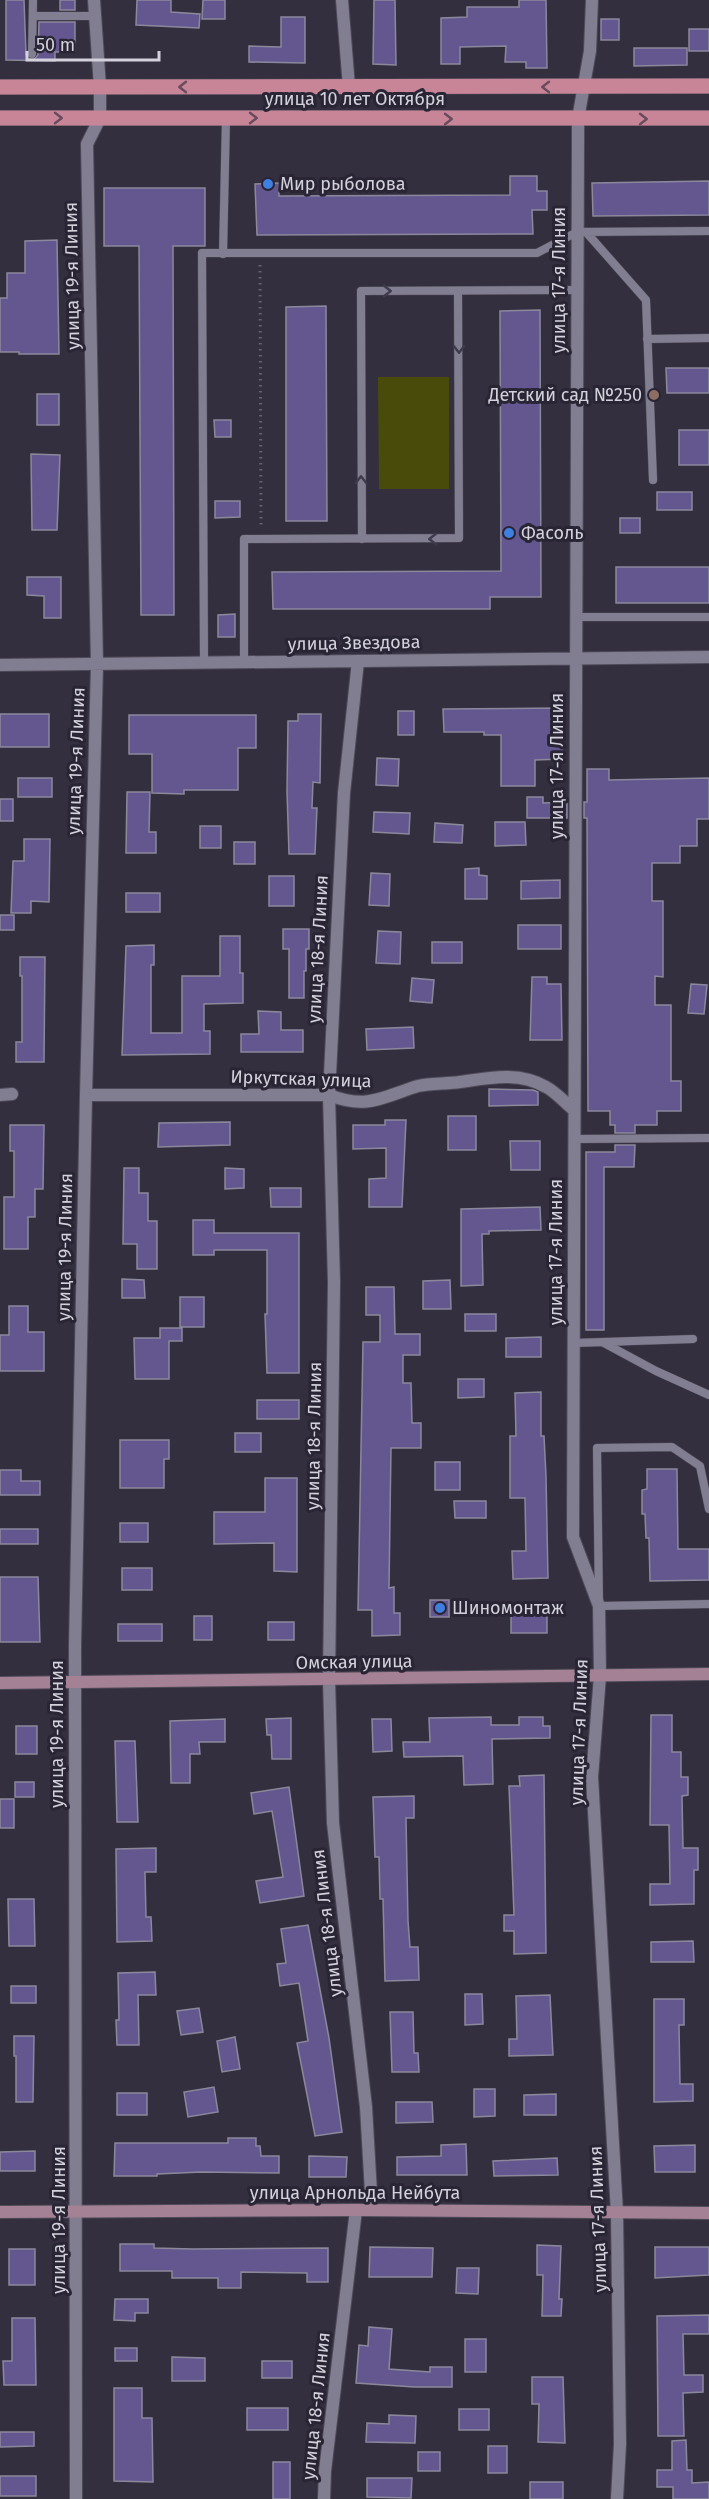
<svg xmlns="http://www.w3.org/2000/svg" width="709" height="2499" viewBox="0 0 709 2499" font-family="'Fira Sans',sans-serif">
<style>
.green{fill:#494b0b}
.building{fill:#645790;stroke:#8c889c;stroke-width:1.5}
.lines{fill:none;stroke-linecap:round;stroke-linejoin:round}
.lane-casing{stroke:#4f4b59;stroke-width:9}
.street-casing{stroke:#4f4b59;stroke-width:14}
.secondary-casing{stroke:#4f4b59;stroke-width:14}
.primary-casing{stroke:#4f4b59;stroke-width:16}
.path{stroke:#676371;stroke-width:3;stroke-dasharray:1.5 4.5;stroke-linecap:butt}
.lane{stroke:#827e91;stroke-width:8}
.street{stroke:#827e91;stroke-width:12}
.secondary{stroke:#a58195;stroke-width:12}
.primary{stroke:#c88598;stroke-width:15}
.oneway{stroke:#694b5d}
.oneway2{stroke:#3f3b4c}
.shop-dot{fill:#3f7fe0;stroke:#292535;stroke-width:2}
.education-dot{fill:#8d6e63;stroke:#292535;stroke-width:2}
.labels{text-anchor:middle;stroke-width:6;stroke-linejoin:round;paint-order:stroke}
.street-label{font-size:18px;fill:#d3d1db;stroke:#292535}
.poi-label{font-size:18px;fill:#d3d1db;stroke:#292535;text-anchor:start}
</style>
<rect width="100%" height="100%" fill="#332f3f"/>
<path class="green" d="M378 377H449V489H379Z"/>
<path class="building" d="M6 0H24L26 54 28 59H34L38 55 39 22H75V52H55V61L6 60Z
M60 0H75V10H60Z
M137 0H171V12L200 14 199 28 136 25Z
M203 0H225V19H202Z
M374 0H395L396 65 373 64Z
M519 0H546L547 68H526V62H505L506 46 460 47V64H441V18L467 17V7H519Z
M281 17H305V63L249 62V46L281 47Z
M601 19H619V40H601Z
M689 29H709V51H689Z
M634 48H687V65L634 66Z
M510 176H537V191H547V210H532L533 234 257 235 255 184 279 183V196L510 195Z
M709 181V215L593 216 592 183Z
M104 188H205V246H173L174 615H141L139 246H104Z
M57 240 59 354H19V352H0V298H7V273H25V241Z
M326 306 327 521H286V307Z
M540 310 541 597H490V609H273L272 572 501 571 500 311Z
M666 368H709V393H667Z
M37 394H59V425H37Z
M214 420H231V437H215Z
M679 430H709V465H679Z
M31 454 60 455 57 530H32Z
M657 492H692V510H657Z
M215 501H240V517L215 518Z
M620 518H640V533H620Z
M616 567H709V603H616Z
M27 577H61V618H44V596L27 595Z
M235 614V637H218V615Z
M562 708V759L535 760V786H501V735H484V732H444L443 709Z
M398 711H414V735H398Z
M0 714H49V747H0Z
M298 714H321L320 783 313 782 312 808H317L315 854H289L287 791 288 721H298Z
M129 715H256V748H238V790H184V794L152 793V754H129Z
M377 758 399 759 398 786 376 785Z
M587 769H609V780L709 778V819H697V846H680V863H652V901H663V977L655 976V1005H671V1081H681V1111H657V1125H635V1133H615V1125H610V1111H588L587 818H584V802H587Z
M18 778H52V797H18Z
M127 792H150L149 832H156V853H126Z
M527 797H543V803L567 802V818H527Z
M0 799H13V821H0Z
M374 812 410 813 409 834 373 832Z
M495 822H525L526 845 495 846Z
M435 823 463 825 462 843 434 842Z
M200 826H221V848H200Z
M24 839H50L49 902 31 901V913H11L13 861H24Z
M234 842H255V864H234Z
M479 868V875L487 876V899H465V869Z
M371 873 390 874 389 906 369 905Z
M269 876H294V906H269Z
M560 880V898L521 899V881Z
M126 893H160V912H126Z
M0 915H14V930H0Z
M518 925H561V949H518Z
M283 929H309V949H306V971H304V998H289V949H283Z
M378 931 401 932 400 964 376 963Z
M220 936H240V973H243V1003L204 1004V1031H210V1054L122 1055 126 946 154 945V965H151V1033H182V976H220Z
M432 942H462V963H432Z
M20 957H45L44 1062H16V1042H22V976H20Z
M532 977H547V984H561L562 1040H530Z
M412 978 434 980 432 1003 410 1001Z
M691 984 707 985 704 1014 688 1013Z
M258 1011 281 1012V1030H303V1052H241V1034H259Z
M413 1027 414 1048 367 1050 366 1029Z
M489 1089 533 1090 538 1092V1105L489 1106Z
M448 1116H476V1150H448Z
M385 1120H406L402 1207H369V1179L386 1178V1148L353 1149V1125H385Z
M230 1122V1145L158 1147 159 1123Z
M10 1125H44L43 1189H35V1217H28V1249H4V1197H14V1151H10Z
M510 1141H540V1170H511Z
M615 1145H635L634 1167H604V1330H586V1152H615Z
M124 1168H139V1193H148V1221H157V1269H137V1244H123Z
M225 1168 244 1169V1188L225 1189Z
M270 1188H301V1207H271Z
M540 1207 541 1230 489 1231V1234H482L483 1285 461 1286V1209Z
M193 1220H214V1233H299V1373H267L265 1314H267V1250H214V1255H193Z
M122 1279 144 1280 145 1298H122Z
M450 1280 451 1309H423V1281Z
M366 1287H394L395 1334H420V1355H403V1383H411L412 1423H421V1448H391L389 1588 394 1587V1613H400V1635L372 1636V1610H358L363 1342H380V1315H366Z
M180 1297H204V1327H180Z
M9 1306H28V1332H44V1371H0V1335H9Z
M465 1314H496V1331H465Z
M160 1328H182V1341H169V1379H135L134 1338H160Z
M541 1337V1357H506V1338Z
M458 1379H484V1397L458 1398Z
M541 1392V1436H544L546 1476 548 1578 513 1579 512 1551H526L525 1498H510V1436H516L515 1393Z
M257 1400H299V1419H257Z
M235 1433H261V1452H235Z
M120 1440H169V1459H164V1488H120Z
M435 1462H460V1490H435Z
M647 1469H677L678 1549H709V1580L650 1581 649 1538H646L645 1514H642V1490L647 1489Z
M0 1470H21V1481H40V1495H0Z
M265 1478H297V1572L274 1571V1543L214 1544V1512H265Z
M454 1501H486V1518H455Z
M120 1523H148V1542H120Z
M0 1529H38V1544H0Z
M122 1568H152V1590H122Z
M0 1577H38L40 1642H0Z
M430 1600H449V1617H430Z
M511 1614H547V1633H511Z
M194 1616H212V1640H194Z
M268 1622H294V1640H268Z
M118 1624H162V1641H118Z
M651 1715H672V1752H681V1777H688V1795L682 1796 683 1848H698V1870H694V1904L650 1905V1884H670L669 1825H650Z
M491 1717V1725H519V1717H543V1726H550V1738L492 1739 493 1784 464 1785 463 1756 404 1757 403 1742H430L429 1718Z
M291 1718V1759H272L271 1735H267L266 1719Z
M225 1719V1742H199L200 1754H190V1783H171L170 1721Z
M372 1719H391L392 1751 373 1752Z
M16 1726H37V1754H16Z
M115 1741H135L138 1822H117Z
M544 1775 546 1953 514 1954V1931H504V1915H514L509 1786H520L519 1776Z
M15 1782H34V1797H15Z
M289 1787 304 1896 260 1903 256 1881 283 1877 272 1811 254 1814 251 1793Z
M414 1796V1818H406L408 1921 410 1947H418L419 1980 385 1981 383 1899H380L379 1857H375L373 1797Z
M0 1799H14V1828H0Z
M156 1848V1872H145L146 1917H151L152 1941 117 1942 116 1849Z
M8 1899H34L35 1946H9Z
M308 1925 329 2038 342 2132 315 2136 297 2043 308 2041 299 1983 280 1986 277 1964 286 1963 281 1929Z
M693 1941 694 1962H651V1942Z
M155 1972 156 1995H138L139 2045H117L116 2020H119L118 1973Z
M11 1986H36V2003H11Z
M465 1994H482L483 2024 465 2025Z
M550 1995 553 2055 509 2056V2039H517L516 1996Z
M654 1999H684V2025H679L680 2084H693V2101L654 2102Z
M199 2008 203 2032 181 2035 177 2011Z
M390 2012H413L414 2053H418L419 2072H392Z
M14 2036H34L33 2102H16V2056H14Z
M235 2037 240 2069 222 2072 217 2041Z
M214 2087 218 2112 188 2117 184 2092Z
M474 2089H495V2116L474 2117Z
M117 2093H147V2115H117Z
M556 2094V2115H524V2095Z
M396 2102H432L433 2122 396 2123Z
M228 2138H256V2146H260L261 2156H279V2173L202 2172 157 2174V2176H114L115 2143H228Z
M466 2144 467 2175H397V2157L441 2156V2145Z
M695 2145V2172H655L654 2146Z
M35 2151V2171H0V2152Z
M309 2156 347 2157 346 2177H309Z
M557 2158 558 2175 494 2176 493 2161Z
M120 2244H154V2248L193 2249 328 2248V2282H307V2273L241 2272V2288H218V2278H172V2271H120Z
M537 2245 561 2246 559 2299H562L561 2316H542L543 2275H537Z
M370 2247 433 2248 432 2277H369Z
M655 2247H709V2275L655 2278Z
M9 2249H35V2285H9Z
M457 2268H479L478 2294 456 2293Z
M115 2299H148V2313H135V2321L114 2320Z
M709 2315V2334H683L684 2375H703V2392L683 2393 684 2436H658L657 2316Z
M12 2318H35L36 2385H4L3 2361H12Z
M369 2327 392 2329 389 2369 430 2372V2367H452V2387H414L356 2383 359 2345 368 2346Z
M465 2339H486V2372H465Z
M115 2348H137V2361H115Z
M172 2357 205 2358V2381H172Z
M262 2361H292V2378H262Z
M532 2377H563L565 2443 538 2442 539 2404H532Z
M114 2388H142V2418H152L153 2482 114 2481Z
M247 2408H288V2430H247Z
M459 2409H489V2430H459Z
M389 2415 416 2416 415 2443 366 2442 367 2423 389 2424Z
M0 2432H34V2446L0 2447Z
M686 2440 687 2470H692V2483L709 2482V2499H673V2487H657V2470H672V2441Z
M488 2446H507V2473H488Z
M418 2452H440V2471H418Z
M273 2462H290V2499H273Z
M0 2476H36V2496H0Z
M367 2478H412L411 2498 367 2497Z
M530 2482H563V2499H530Z"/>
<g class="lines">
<defs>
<path id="lane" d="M33 16H94
M32 54 33 0
M586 232 646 300 653 480
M223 254 226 118
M647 339 709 338
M362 539 361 291 577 290
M575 617H709
M204 662 202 253H537L577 232 709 231
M244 662V539L459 538 458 291
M574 1139 709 1138
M574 1343 693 1339
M604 1343 656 1371 709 1395
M709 1509 700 1466 672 1447 597 1448 599 1606 709 1604"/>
<path id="street" d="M342 0 349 87
M592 0 590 51 578 119V142L573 1537 599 1606 600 1676 592 1777 617 2213 620 2444 617 2499
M358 661 344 793 329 1095 334 1282 329 1680 333 1823 366 2107 372 2210
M0 665 709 657
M0 1095 12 1094
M86 1095H329C368 1110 382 1097 418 1086 431 1083 446 1084 460 1082 488 1078 519 1071 546 1087 556 1092 565 1103 574 1110
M76 2499 75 1646 86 1095 97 665 87 144 100 118V87L94 0
M324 2499 325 2471 356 2210"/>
<path id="secondary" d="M0 1683 709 1674
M0 2212 356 2210 709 2213"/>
<path id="primary" d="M0 87 709 86
M0 118H709"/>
</defs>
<use href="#lane" class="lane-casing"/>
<use href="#street" class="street-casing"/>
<use href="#secondary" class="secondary-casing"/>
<use href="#primary" class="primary-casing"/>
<path class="path" d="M260 265 261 528"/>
<use href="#lane" class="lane"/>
<use href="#street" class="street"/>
<use href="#secondary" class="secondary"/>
<use href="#primary" class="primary"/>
</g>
<defs><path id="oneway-chevron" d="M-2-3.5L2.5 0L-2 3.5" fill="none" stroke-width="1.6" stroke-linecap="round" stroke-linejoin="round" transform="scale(1.5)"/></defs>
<g class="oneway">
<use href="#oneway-chevron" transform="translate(183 87) rotate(-180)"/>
<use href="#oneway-chevron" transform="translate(546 87) rotate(180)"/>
<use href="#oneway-chevron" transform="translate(58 118)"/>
<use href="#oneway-chevron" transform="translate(253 118)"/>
<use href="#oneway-chevron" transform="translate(448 119)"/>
<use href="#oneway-chevron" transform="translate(643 119)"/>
</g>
<g class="oneway2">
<use href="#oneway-chevron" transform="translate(387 291)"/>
<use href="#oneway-chevron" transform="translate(459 349) rotate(90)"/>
<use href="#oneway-chevron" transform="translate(361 480) rotate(-90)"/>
<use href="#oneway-chevron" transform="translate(433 539) rotate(180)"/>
</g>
<g class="shop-dot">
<circle cx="268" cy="184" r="6"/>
<circle cx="509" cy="533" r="6"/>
<circle cx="440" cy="1608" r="6"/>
</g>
<circle class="education-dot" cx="654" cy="395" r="6"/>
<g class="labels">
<g class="street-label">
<text x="355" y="105">улица 10 лет Октября</text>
<text transform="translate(72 276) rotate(-91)" y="6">улица 19-я Линия</text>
<text transform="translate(559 280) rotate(-90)" y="6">улица 17-я Линия</text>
<text transform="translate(354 643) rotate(-1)" y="6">улица Звездова</text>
<text transform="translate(76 761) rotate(-88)" y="6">улица 19-я Линия</text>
<text transform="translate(557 766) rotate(-90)" y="6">улица 17-я Линия</text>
<text transform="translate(318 949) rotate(-87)" y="6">улица 18-я Линия</text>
<text transform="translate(301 1079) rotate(2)" y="6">Иркутская улица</text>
<text transform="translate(65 1247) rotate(-89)" y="6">улица 19-я Линия</text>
<text transform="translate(556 1252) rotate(-90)" y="6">улица 17-я Линия</text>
<text transform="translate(314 1436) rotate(-89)" y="6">улица 18-я Линия</text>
<text transform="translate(354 1662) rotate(-1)" y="6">Омская улица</text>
<text transform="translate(579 1732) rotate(-88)" y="6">улица 17-я Линия</text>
<text transform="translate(57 1734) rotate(-90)" y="6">улица 19-я Линия</text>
<text transform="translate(327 1923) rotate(-97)" y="6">улица 18-я Линия</text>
<text x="355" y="2199">улица Арнольда Нейбута</text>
<text transform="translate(598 2219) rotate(-92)" y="6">улица 17-я Линия</text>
<text transform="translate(59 2220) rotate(-90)" y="6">улица 19-я Линия</text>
<text transform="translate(316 2406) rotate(-84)" y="6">улица 18-я Линия</text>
</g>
<g class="poi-label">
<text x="280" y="190">Мир рыболова</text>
<text x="642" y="401" text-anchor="end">Детский сад №250</text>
<text x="521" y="539">Фасоль</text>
<text x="452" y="1614">Шиномонтаж</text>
</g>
</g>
<path d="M27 51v9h132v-9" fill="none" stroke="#d3d1db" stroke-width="3"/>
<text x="36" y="51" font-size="18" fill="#d3d1db" stroke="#292535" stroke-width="4.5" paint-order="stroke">50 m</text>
</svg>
